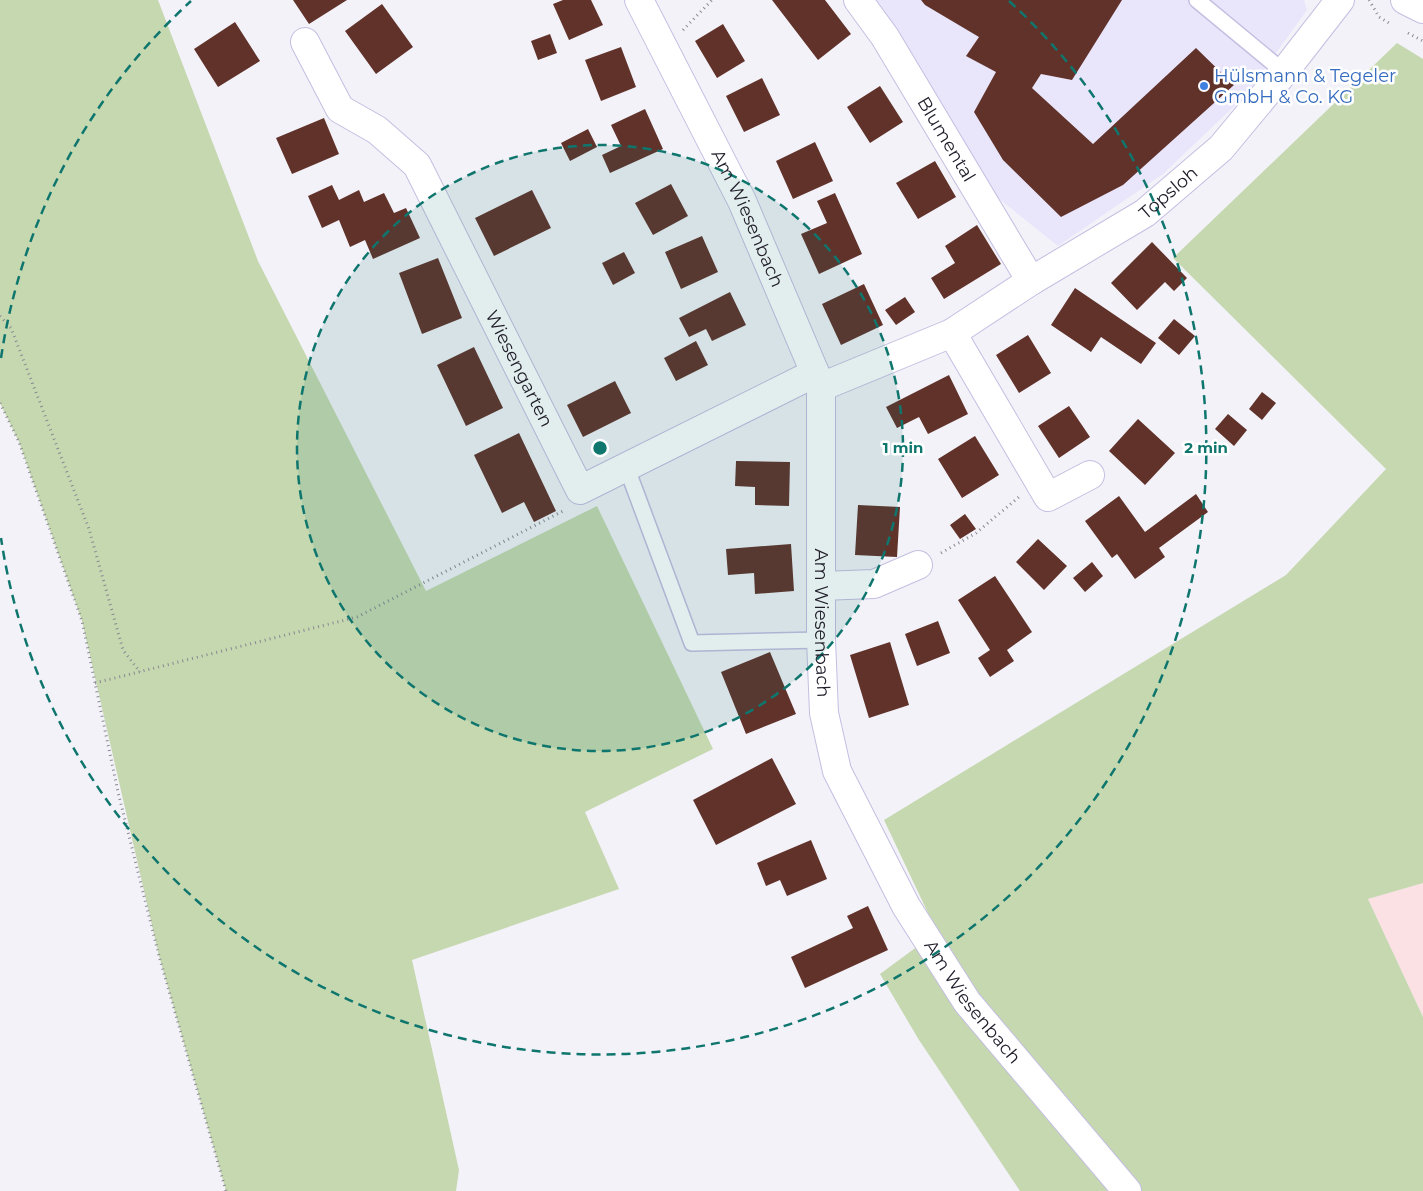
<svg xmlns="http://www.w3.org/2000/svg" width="1423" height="1191" viewBox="0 0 1423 1191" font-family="Montserrat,sans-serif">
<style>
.commercial{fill:#e9e6fc}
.industrial{fill:#fce1e4}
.green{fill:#c6d8b0}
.building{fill:#61322a}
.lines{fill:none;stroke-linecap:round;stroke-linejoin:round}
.lane-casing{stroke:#c4bee1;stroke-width:18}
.street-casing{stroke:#c4bee1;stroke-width:30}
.primary-casing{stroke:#c4bee1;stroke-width:30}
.path{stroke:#8a8892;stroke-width:3;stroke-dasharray:1 4;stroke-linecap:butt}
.lane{stroke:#fff;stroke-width:15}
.street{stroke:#fff;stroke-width:28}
.primary{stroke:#fff;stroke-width:28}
.ring{fill:none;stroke:#0f766e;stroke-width:2.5;stroke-dasharray:9 6}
.shop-dot{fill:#3f7fe0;stroke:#fff;stroke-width:2}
.labels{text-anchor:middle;stroke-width:5;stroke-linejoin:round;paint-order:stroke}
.shop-label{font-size:18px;fill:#366cbe;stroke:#fff;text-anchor:start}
.street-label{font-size:18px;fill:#201d2a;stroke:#fff}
.centre{fill:#0f766e;stroke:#fff;stroke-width:2.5}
.ring-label{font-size:15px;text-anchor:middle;font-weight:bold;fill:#0f766e;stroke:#fff;stroke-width:5;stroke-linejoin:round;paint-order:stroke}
</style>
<rect width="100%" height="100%" fill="#f3f2f9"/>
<path class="commercial" d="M870 0H1304L1307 10 1246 95 1163 174 1058 246 993 194Z"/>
<path class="industrial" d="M1423 883V1017L1368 899Z"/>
<path class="green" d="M0 0H158L258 261 426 591 597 506 713 749 585 812 619 889 412 960 459 1170 456 1191H226L159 956 82 621 19 442 0 403Z
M1397 43 1423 59V883L1368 899 1423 1017V1191H1020L919 1040 880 974 937 932 884 820 1286 575 1386 469 1173 258Z"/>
<path class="building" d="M293 0H347L309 24Z
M563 0H591L603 25 569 40 553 4Z
M772 0H825L851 34 818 60Z
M921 0H1122L1072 80 1041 74 1032 88 1093 144 1196 48 1234 85 1123 185 1061 217 1003 160 974 112 996 72 966 56 979 37 925 5Z
M382 4 413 47 376 74 345 31Z
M235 22 260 61 218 87 194 49Z
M723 24 745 61 717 78 695 41Z
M550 34 557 53 538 60 531 41Z
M621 47 636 87 601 101 585 60Z
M762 78 780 115 744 132 726 96Z
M880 86 903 122 870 143 847 107Z
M645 109 663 149 610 173 602 155 621 146 611 125Z
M324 118 339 154 292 174 276 138Z
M588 129 597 147 570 161 561 143Z
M815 142 833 181 793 199 776 161Z
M935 161 956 197 918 219 896 183Z
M671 184 688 216 653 235 635 203Z
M332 185 339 200 359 190 364 202 384 193 394 213 406 208 420 238 373 259 365 240 350 247 339 220 322 228 308 196Z
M532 190 551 228 494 256 475 218Z
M835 193 862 254 819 274 801 234 827 223 817 201Z
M977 225 1001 264 944 299 931 278 955 263 945 246Z
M702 236 718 272 681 289 665 252Z
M1152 242 1187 278 1174 291 1165 282 1137 310 1111 283Z
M624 252 635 273 613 285 602 263Z
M438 258 462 318 422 334 399 273Z
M864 284 883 325 841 345 822 304Z
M1075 288 1156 343 1141 364 1101 337 1091 352 1051 325Z
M730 292 746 325 712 341 706 329 689 337 679 318Z
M905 297 915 312 896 325 885 310Z
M1174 319 1195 336 1179 355 1158 338Z
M1028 335 1051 373 1019 393 996 355Z
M696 341 708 365 676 381 664 358Z
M474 347 503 408 466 426 437 365Z
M949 375 968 414 928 434 919 417 897 428 886 407Z
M615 381 631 413 583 437 567 405Z
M1262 392 1276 403 1262 420 1249 409Z
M1069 406 1090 437 1059 458 1038 426Z
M1228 414 1247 430 1234 446 1215 429Z
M1138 419 1175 453 1145 485 1109 451Z
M519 433 556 511 534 522 524 502 502 513 474 455Z
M975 436 999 475 962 498 938 459Z
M736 461 790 462 789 506 755 505V487L735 486Z
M1196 494 1208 512 1159 548 1165 557 1135 579 1117 554 1112 558 1085 521 1119 496 1145 532Z
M858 505 900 507 897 557 855 555Z
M965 514 976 529 960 539 950 525Z
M1038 539 1067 566 1044 590 1016 562Z
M791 544 794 591 755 594 754 573 728 575 726 549Z
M1092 562 1103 576 1085 592 1073 578Z
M995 576 1032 632 1007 650 1014 661 990 677 978 658 990 650 958 600Z
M938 621 950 653 917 666 905 634Z
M890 642 909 705 869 718 850 655Z
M770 652 796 714 746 734 721 672Z
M772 758 796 804 716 845 693 800Z
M811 840 827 879 787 896 780 880 766 886 757 863Z
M868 906 888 950 805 988 791 957 853 928 847 916Z"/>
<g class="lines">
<defs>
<path id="lane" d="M1197 0 1284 72
M626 466 692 643 821 640"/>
<g id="street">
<path id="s1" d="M639 0 742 201 821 387V640L824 713 837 771 906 906 967 1002 1127 1191"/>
<path id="s2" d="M858 0 885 37 1031 281"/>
<path id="s3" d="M305 42 340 109 377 130 417 165 580 490 815 373"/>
<path d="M952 333 1048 497 1090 475"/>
<path id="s4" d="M821 387 952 333 1031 281 1145 213 1221 148 1284 72 1340 0"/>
<path d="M821 586 874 584 918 565"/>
</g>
<path id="primary" d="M1405 0 1423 9"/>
</defs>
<use href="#lane" class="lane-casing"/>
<use href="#street" class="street-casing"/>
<use href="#primary" class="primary-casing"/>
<path class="path" d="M1369 0 1379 17 1389 23
M683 30 712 0
M1408 33 1423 41
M0 316 11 328 89 529 123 650 140 672
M0 403 19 442 82 621 118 792 159 956 226 1191
M941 553 976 533 1019 497
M95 683 357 617 565 510"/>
<use href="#lane" class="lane"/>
<use href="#street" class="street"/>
<use href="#primary" class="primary"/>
</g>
<circle cx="600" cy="448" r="303" fill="#0f766e" fill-opacity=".12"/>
<g class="ring">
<circle cx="600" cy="448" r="303"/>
<path d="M1 358A606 606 0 0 1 191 1M1009 1A606 606 0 1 1 1 538"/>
</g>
<circle class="shop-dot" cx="1204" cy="86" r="5"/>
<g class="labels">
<g class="shop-label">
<text x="1214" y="82">Hülsmann &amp; Tegeler<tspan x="1214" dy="21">GmbH &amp; Co. KG</tspan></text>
</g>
<g class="street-label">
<text dy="6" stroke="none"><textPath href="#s2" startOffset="165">Blumental</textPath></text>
<text dy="6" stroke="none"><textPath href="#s4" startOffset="400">Topsloh</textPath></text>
<text dy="6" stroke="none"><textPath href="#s1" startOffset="244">Am Wiesenbach</textPath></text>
<text dy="6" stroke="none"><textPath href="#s3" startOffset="399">Wiesengarten</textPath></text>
<text dy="6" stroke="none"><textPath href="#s1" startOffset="664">Am Wiesenbach</textPath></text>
<text dy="6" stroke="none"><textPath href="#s1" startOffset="1082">Am Wiesenbach</textPath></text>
</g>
</g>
<circle cx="600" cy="448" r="8" class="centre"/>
<g class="ring-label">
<text x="903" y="453">1 min</text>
<text x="1206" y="453">2 min</text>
</g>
</svg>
